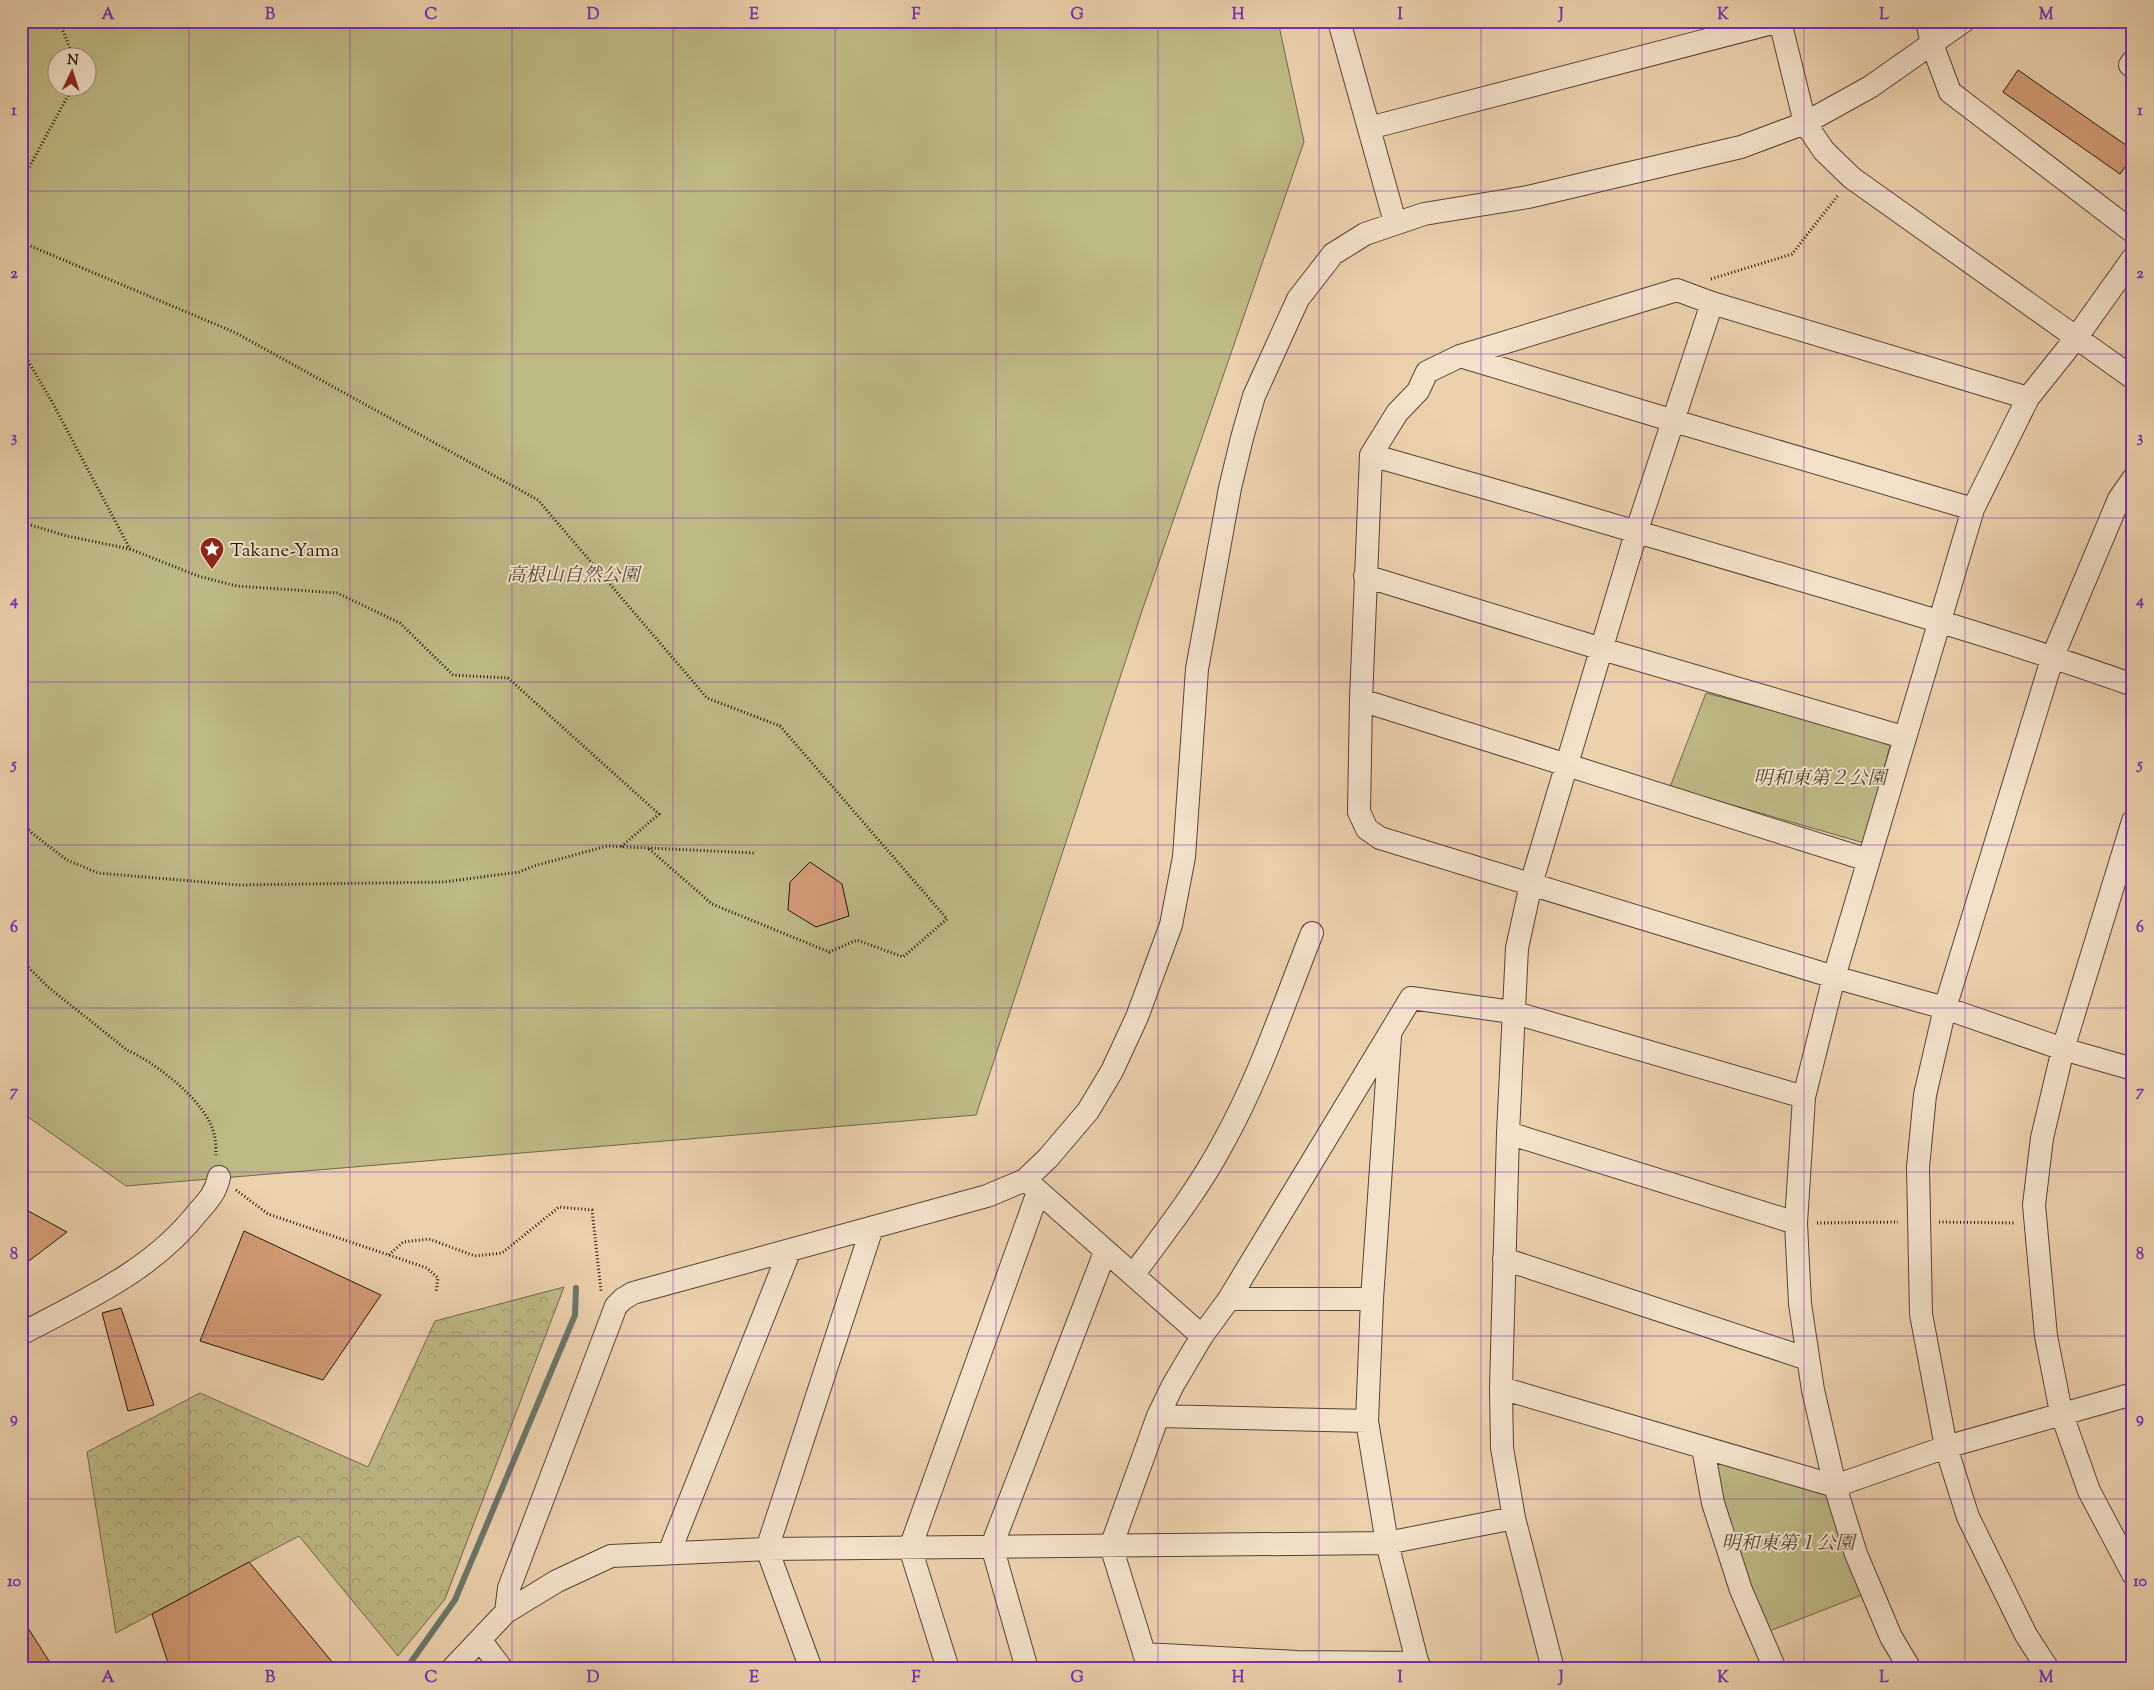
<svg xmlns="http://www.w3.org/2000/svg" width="2154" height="1690" viewBox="0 0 2154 1690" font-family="'Sorts Mill Goudy','Noto Serif JP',serif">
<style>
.forest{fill:url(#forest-crowns);stroke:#70674a}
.park{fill:#beb985;stroke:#70674a;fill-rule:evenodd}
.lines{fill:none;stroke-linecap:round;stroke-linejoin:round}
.stream{stroke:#6a7769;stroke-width:6}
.building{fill:#d49d77;stroke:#231510}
.minor-casing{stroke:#554437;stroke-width:24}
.path{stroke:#231510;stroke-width:3;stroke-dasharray:1 2.5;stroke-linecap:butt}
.minor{stroke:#f3e1ca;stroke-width:22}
.grid{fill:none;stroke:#7b2cbf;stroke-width:1;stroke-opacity:0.55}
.labels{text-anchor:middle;stroke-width:4;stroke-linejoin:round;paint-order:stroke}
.poi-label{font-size:19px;fill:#231510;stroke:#f3e1ca;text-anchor:start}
.park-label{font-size:19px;font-style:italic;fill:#524633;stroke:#f3e1ca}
.neatline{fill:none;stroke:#7b2cbf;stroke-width:2}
.grid-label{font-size:16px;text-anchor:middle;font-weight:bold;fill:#7b2cbf}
</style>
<defs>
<pattern id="forest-crowns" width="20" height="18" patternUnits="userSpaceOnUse" patternTransform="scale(1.25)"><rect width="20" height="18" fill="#beb985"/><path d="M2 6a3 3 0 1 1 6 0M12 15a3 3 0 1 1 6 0" fill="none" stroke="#a39e72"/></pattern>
</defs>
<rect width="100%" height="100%" fill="#ecd1ad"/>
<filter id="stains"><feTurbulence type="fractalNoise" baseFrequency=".004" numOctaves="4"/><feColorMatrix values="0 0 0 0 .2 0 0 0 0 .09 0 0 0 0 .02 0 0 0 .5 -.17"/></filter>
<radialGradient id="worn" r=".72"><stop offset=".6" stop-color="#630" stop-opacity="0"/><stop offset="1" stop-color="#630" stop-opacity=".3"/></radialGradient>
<path class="forest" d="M564 1287 445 1599 398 1656 299 1536 116 1633 87 1452 200 1393 368 1467 435 1321Z"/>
<path class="park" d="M21 21H1278L1304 142 1143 608 976 1115 126 1186 21 1112ZM58 58H88V88H58Z
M1706 693 1891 742 1864 843 1670 787Z
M1713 1462 1829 1496 1862 1595 1767 1632 1729 1536Z"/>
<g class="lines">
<path class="stream" d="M406 1669 455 1600 575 1315 576 1288"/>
</g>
<path class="building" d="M2018 70 2133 150V156L2120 174 2003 92Z
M810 862 842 884 849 916 816 927 788 910 790 882Z
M21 1207 67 1232 21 1267Z
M244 1231 381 1295 323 1380 200 1341Z
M121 1308 154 1405 128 1411 102 1313Z
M249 1562 338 1669H170L152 1614Z
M21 1617 54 1669H21Z"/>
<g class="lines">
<defs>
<path id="minor" d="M1339 21 1395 222
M1780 21 1805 123 1824 151 1852 178 2133 378
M1927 21 1932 44 1950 92 2133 232
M2133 61 2130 65 2133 67
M1369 128 1780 21
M1460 356 1674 421 1973 509
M2028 398 1712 303 1677 290 1460 356 1427 372 1418 391 1397 413 1371 455 1361 700 1359 812 1367 829 1380 838 1834 977 1945 1008 2063 1049 2133 1069
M1371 455C1526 499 1681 544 1835 590 1935 620 2035 650 2133 685
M1365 576 1602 649 1903 737
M1361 700 1868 860
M2133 821 2063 1049 2042 1138 2034 1205 2046 1336 2061 1412 2089 1491 2133 1574
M1390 1036 1372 1299 1367 1421 1387 1543 1419 1669
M1508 1133 1796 1223
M1029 1183 1202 1336
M1504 1259 1808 1359
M1133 1275C1165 1232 1198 1190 1223 1143 1260 1077 1284 1003 1312 933
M1229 1299H1372
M21 1334C85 1300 153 1270 198 1212 208 1201 216 1192 219 1177
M1501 1388 1835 1486 1946 1447 2133 1394
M1158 1416 1367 1421
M1703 1448 1713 1503 1741 1590 1775 1669
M1514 1518 1387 1543 767 1549 611 1556 557 1581 506 1612 509 1588 616 1306 623 1299 633 1293 987 1196 1025 1180 1048 1158 1088 1111 1112 1071 1137 1017 1171 925 1184 857 1197 669 1230 488 1242 438 1254 396 1298 299 1333 254 1365 234 1424 214 1528 197 1741 147 1805 123 1870 87 1964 21
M669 1553 789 1252
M481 1641 502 1669
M1144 1654 1297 1662 1418 1663
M452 1669 506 1612
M811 1669 767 1549 872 1228
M948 1669 910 1548 1038 1192
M1027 1669 992 1546 1105 1252
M1149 1669 1111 1546 1158 1416 1173 1385 1202 1336 1229 1299 1411 998 1512 1012 1804 1097
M1553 1669 1514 1518 1502 1448 1501 1388 1508 1133 1517 948 1531 884 1637 530 1712 303
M1910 1669 1891 1637 1856 1554 1835 1486 1813 1390 1800 1304 1796 1223 1804 1097 1834 977 1973 509 2028 398 2076 338 2133 258
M2048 1669 2026 1635 1968 1517 1946 1447 1921 1314 1918 1167 1925 1095 1945 1008 2053 656 2119 499 2133 479"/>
</defs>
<use href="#minor" class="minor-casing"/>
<path class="path" d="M59 21 74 58
M21 178 25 175 72 88
M21 242 236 333 538 500 707 698 780 726 947 919 903 957 857 940 829 952 712 904 648 848
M1711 279 1792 254 1839 194
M21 349 51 400 130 549 198 576 237 586 337 593 400 623 453 675 508 678 659 814 621 847
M21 522 67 536 130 549
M21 823 33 834 67 860 98 873 239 885 444 882 519 872 534 866 607 846 755 853
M21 960 48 987 127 1050C156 1063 207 1102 214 1134 216 1141 216 1150 216 1157
M236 1190 268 1214 427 1268 438 1278 436 1293
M1939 1222 2016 1223
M1817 1223 1898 1222
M389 1255 403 1242 429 1239 475 1256 502 1253 559 1207 592 1210 601 1291"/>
<use href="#minor" class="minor"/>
</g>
<path class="grid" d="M189 21V1669M350 21V1669M512 21V1669M673 21V1669M835 21V1669M996 21V1669M1158 21V1669M1319 21V1669M1481 21V1669M1642 21V1669M1804 21V1669M1965 21V1669M21 191H2133M21 354H2133M21 518H2133M21 682H2133M21 845H2133M21 1008H2133M21 1172H2133M21 1336H2133M21 1499H2133"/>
<defs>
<symbol id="sight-pin" viewBox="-11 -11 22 30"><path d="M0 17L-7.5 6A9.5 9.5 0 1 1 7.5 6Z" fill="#8f2418" stroke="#f3e1ca"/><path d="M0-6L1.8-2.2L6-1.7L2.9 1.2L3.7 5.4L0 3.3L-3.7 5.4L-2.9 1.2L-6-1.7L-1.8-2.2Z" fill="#fff"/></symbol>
</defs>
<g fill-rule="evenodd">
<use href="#sight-pin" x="198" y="535" width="28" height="38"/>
</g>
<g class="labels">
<g class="poi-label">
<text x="230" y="556">Takane-Yama</text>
</g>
<g class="park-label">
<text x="573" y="581">高根山自然公園</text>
<text x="1820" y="784">明和東第２公園</text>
<text x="1788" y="1549">明和東第１公園</text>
</g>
</g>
<rect width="2154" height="1690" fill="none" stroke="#ecd1ad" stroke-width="55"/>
<g transform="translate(72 72) rotate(4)"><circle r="24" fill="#f3e1ca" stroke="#a08f80"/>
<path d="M0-4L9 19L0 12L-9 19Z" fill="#8f2418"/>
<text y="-8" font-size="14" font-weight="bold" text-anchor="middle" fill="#231510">N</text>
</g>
<rect x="28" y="28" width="2098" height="1634" class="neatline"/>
<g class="grid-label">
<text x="108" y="19">A</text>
<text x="270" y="19">B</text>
<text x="431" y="19">C</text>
<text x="593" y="19">D</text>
<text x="754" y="19">E</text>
<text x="916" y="19">F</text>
<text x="1077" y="19">G</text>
<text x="1238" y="19">H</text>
<text x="1400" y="19">I</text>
<text x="1561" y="19">J</text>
<text x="1723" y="19">K</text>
<text x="1884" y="19">L</text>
<text x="2046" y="19">M</text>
<text x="14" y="115">1</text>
<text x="2140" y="115">1</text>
<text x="14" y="278">2</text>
<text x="2140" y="278">2</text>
<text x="14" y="442">3</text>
<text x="2140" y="442">3</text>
<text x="14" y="605">4</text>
<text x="2140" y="605">4</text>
<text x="14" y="769">5</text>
<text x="2140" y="769">5</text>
<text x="14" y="932">6</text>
<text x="2140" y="932">6</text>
<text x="14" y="1096">7</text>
<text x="2140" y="1096">7</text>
<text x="14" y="1259">8</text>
<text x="2140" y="1259">8</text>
<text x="14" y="1423">9</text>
<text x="2140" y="1423">9</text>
<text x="14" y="1586">10</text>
<text x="2140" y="1586">10</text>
<text x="108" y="1682">A</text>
<text x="270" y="1682">B</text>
<text x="431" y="1682">C</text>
<text x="593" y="1682">D</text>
<text x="754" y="1682">E</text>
<text x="916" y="1682">F</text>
<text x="1077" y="1682">G</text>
<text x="1238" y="1682">H</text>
<text x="1400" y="1682">I</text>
<text x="1561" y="1682">J</text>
<text x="1723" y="1682">K</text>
<text x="1884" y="1682">L</text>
<text x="2046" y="1682">M</text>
</g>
<rect width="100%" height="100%" filter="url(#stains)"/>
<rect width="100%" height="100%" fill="url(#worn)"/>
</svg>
